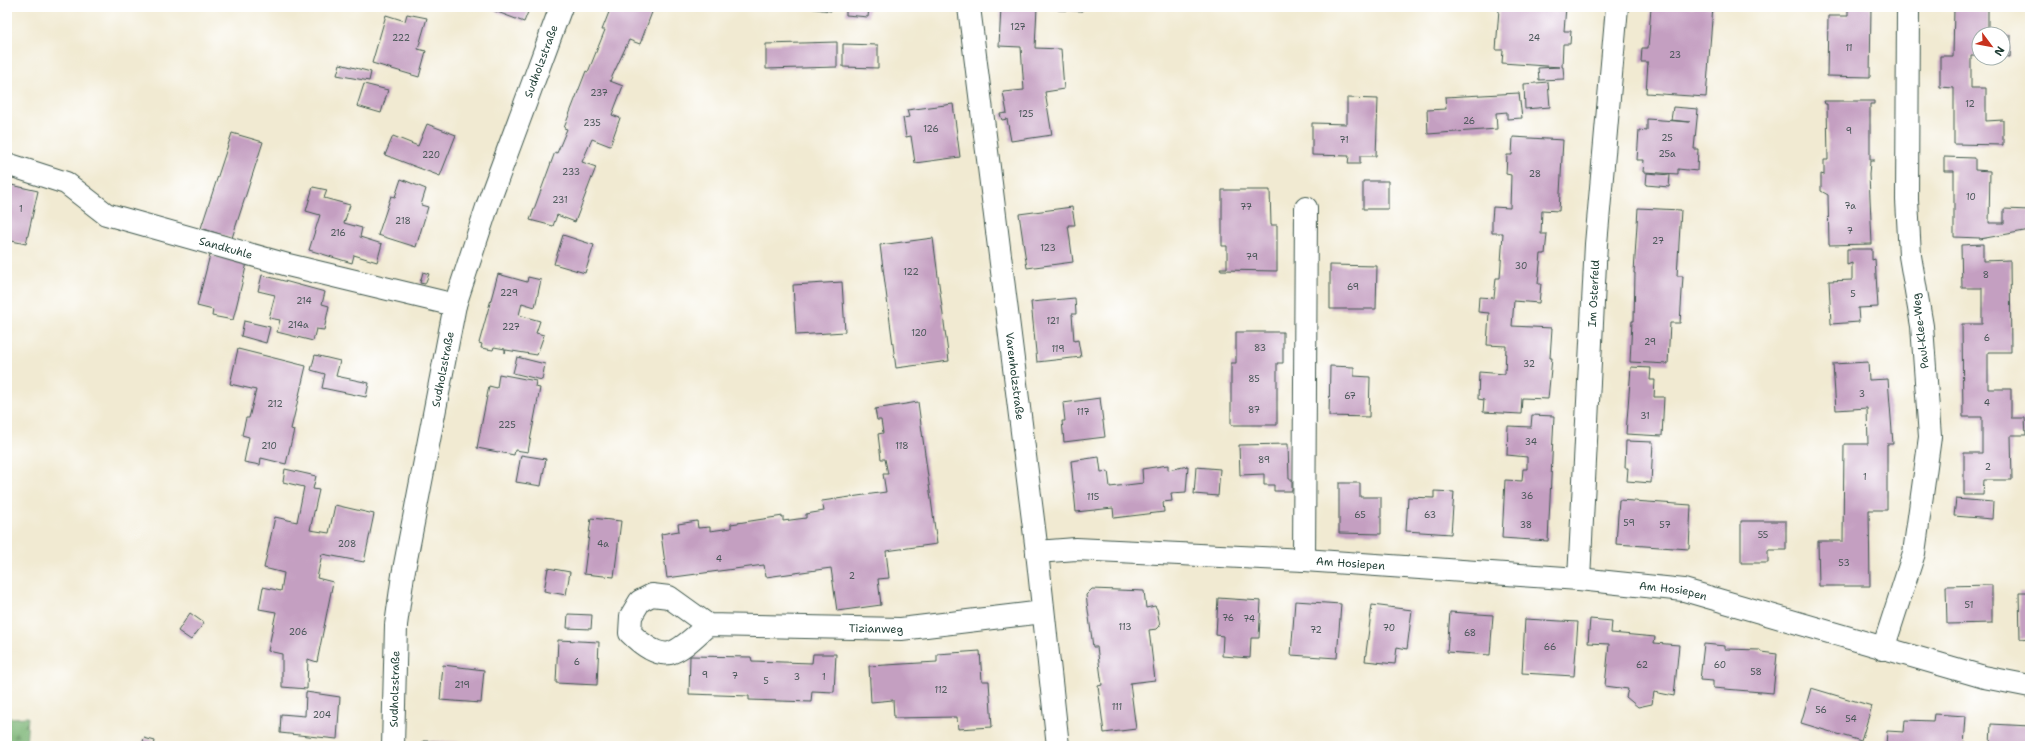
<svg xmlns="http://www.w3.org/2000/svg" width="2037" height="753" viewBox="0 0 2037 753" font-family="'Shantell Sans',sans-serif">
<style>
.forest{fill:url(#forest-firs);stroke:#4c7853}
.building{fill:#c49fc1}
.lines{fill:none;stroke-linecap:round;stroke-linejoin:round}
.minor-casing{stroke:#3e574c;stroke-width:24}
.minor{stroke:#fff;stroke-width:22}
.labels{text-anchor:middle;stroke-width:3.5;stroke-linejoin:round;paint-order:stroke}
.number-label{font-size:9px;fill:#485657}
.street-label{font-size:11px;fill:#1f3d34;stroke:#fff}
</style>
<defs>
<pattern id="forest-firs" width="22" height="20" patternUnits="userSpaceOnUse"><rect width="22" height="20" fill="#78b272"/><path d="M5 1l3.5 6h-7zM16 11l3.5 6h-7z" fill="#62925e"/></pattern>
</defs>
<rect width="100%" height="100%" fill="#fff"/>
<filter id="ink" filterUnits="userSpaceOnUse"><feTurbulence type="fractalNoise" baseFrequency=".025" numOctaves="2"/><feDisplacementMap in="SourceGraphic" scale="8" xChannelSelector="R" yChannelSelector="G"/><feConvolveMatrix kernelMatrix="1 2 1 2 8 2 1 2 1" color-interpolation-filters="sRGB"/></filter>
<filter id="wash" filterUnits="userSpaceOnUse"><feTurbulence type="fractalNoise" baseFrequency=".012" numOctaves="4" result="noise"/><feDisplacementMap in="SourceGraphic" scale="16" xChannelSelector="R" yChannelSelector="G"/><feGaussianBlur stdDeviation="0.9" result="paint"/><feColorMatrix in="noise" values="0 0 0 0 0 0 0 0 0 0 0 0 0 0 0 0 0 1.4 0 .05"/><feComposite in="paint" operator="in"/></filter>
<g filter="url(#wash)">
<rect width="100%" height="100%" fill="#f1ead2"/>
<path class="forest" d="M28 717 26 746H7V718Z"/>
<g id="blocks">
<path class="building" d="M484 7H530L524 22Z
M611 7H654L640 44 629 40 610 81 623 86 612 115 620 118 610 146 592 139 582 162 596 167 575 222 557 215 553 226 530 220 555 152 557 153 567 129 564 128 586 71 588 72 605 30H602Z
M801 7H831V11Z
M846 7H869L868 17 846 15Z
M1001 7H1037L1035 48 1061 49 1064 89 1045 92 1052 135 1011 141 1007 119 1002 120 1000 114 1007 113 1003 92 1024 90 1021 47 999 46Z
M1058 7H1083L1082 11 1058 10Z
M1505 7H1566L1564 31H1571L1570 44H1563L1562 67H1563L1564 79 1539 80 1538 68 1560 67 1502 63 1503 50H1496L1499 9H1505Z
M1651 7H1713L1706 97 1646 93 1648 62H1641L1642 48H1648Z
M1848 7H1871L1870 77 1827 76 1828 16H1848Z
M1954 7H1988V34H1979V56H1971V88H1986V121L2003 120V145L1954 144V88L1940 87V56H1953Z
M407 14 427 18 418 49 426 51 419 77 372 63 386 15 405 21Z
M2003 35H2011L2010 57 2003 56Z
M837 42V67L766 69V44Z
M843 44 878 45V68L843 67Z
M340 64 371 72 369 81 337 75Z
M1548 82 1550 107 1525 109 1524 84Z
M364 84 388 90 381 113 357 106Z
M1519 93 1522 118 1507 119V112L1496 113 1497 129 1428 134 1427 110 1446 109 1445 97Z
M1347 98 1378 99 1376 156H1360V164H1348L1349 156 1312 155V123L1347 124Z
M1824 101H1874V104H1870V159H1874V161H1870L1869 175 1872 244 1829 245 1828 195 1821 191V174L1824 175V160H1828L1827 104H1825Z
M953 104 960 157 915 163 911 136 906 137 903 118 909 117 907 110Z
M1673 107 1698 109 1694 149H1698L1697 171 1678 169V174L1643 172 1644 160H1637L1639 130 1647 131V119L1690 122 1671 120Z
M427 124 456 135 440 176 385 155 393 136 418 146Z
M232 133 263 142 232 238 201 228Z
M1513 137 1563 140 1559 211 1542 210 1541 234H1547L1545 254H1541L1538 284H1541L1539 303 1514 301 1512 326 1552 328 1550 358H1552L1548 399 1522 398 1521 414 1483 412 1484 400 1478 399 1479 372 1505 374 1506 346 1487 345 1489 313 1478 312 1479 297 1494 298 1496 278H1500L1503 233H1492V220L1493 207 1510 208 1511 175 1506 174 1507 155H1512Z
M1944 157 1975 158V170L1990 171 1989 223H2004V209L2030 210V230L1980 239V238L1954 237V171H1944Z
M1647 173 1670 175 1669 187 1646 185Z
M401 179 426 189 421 205 428 207 416 247 378 235 391 196 395 197Z
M1363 181H1388V209H1363Z
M7 184 38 191 26 244 7 240Z
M313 187 327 190 324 198 350 205 344 223 362 228 360 237 382 244 377 262 354 255 352 263 309 250 320 215 306 211Z
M1222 190H1270L1271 225H1277V271L1221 270 1220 268H1227V246H1222Z
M1072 207 1075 225H1068L1073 262 1027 268 1019 214Z
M1638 208 1681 210 1677 276H1683L1680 323H1670L1668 364 1630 362 1632 321H1634L1635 273H1634Z
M563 235 594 245 585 273 554 264Z
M933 238 949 361 896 368 880 245Z
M1983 244V261L2010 260 2011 352H1988V389H2011V418H2025L2026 435H2011L2012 480H1984L1983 495H1964V453H1982V417H1963L1962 324H1982V288H1962L1961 245Z
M1847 249H1872V260L1875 259 1878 307 1858 308 1859 322 1831 324 1829 281 1852 280V263L1847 265Z
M210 255 247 263 233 320 212 316 213 310 197 306Z
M1330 265 1377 266 1376 309H1330Z
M423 272 429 274 425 284 420 283Z
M498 274 527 282 528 277 541 280 535 307 522 303 519 315 540 321 536 333 544 335 537 355 506 350 505 353V349L494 347 493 350 481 348 482 344 479 343Z
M262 275 325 292 322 304 329 306 324 330 316 329 313 341 277 332 280 320 269 318 275 295 258 291Z
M842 282 845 332 796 335 793 285Z
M1075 298 1076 314H1072L1074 341 1078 340 1081 357 1037 362 1031 302Z
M244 321 270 327 266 343 241 336Z
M1236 332H1283V363H1277V425H1231V363H1236Z
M238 349 306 366 291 429 294 430 286 464 261 458 260 465 244 462 249 437 242 435 246 418H249L256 390 230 384Z
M315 355 340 361 336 376 369 383 366 397 322 388 325 374 311 370Z
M517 357 545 364 542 380 513 373Z
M1868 362 1869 380 1888 379 1893 444H1887V510H1869L1870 586H1819L1818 541H1843L1844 444H1868L1867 408 1836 410 1833 364Z
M1330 366 1354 367V376L1370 377 1369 417 1329 416Z
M1631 367 1651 368 1650 380H1655L1654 397H1664L1662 436 1626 434Z
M499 374 536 381 535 387 540 388 528 452 515 450 514 455 477 448 489 386 497 388Z
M1100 398 1105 437 1064 442 1062 421H1065L1063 403Z
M918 402 937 544 886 551 889 578 878 579 881 605 837 611 831 568 766 577 764 565 667 578 661 534 679 531 678 524 697 521 698 528 710 527V531L731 528V524L783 516V521L806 518V514L824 511 822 501 886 492 883 474H888L885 459H881L878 434 883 433 881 420H877L875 409Z
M1532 415 1554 416 1548 541 1502 538 1505 480 1522 481 1523 469H1527V457L1507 455 1508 426 1531 427Z
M1626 441 1653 442 1651 483 1627 481 1628 468H1625Z
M1288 444 1289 479H1292V491H1274V485H1264V474L1240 475 1239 445Z
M521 455 546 459 541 486 516 482Z
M1099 457 1101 472 1108 471 1110 487 1143 483 1142 469 1168 465V470L1188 466 1186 492 1171 493 1172 501 1163 502 1164 512 1114 518 1113 508 1076 512 1071 461Z
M1196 467 1220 469 1218 496 1194 494Z
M285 469 316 476 313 489 319 490 310 530 329 533 335 505 374 514 364 562 322 554 317 578 333 582 317 662 308 659 307 689 282 687V654L268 651 276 612 259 609 263 587 281 591 284 573 264 568 275 517 297 522 304 487 283 482Z
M1339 483H1360V497H1381V534L1339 533Z
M1434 491 1454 492 1451 534 1406 531 1408 497 1434 498Z
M1956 499 1993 502 1992 519 1954 516Z
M1619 500 1691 505 1689 549 1616 544Z
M591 518 621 521 614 577 584 574Z
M1741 521H1786V550H1768V563H1741Z
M548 568 570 572 566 595 544 591Z
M1992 585V623L1947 624 1946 586Z
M1092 589 1144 591 1146 608 1155 606 1157 609 1160 626 1157 629 1149 630 1155 680 1130 683 1136 729 1104 733 1098 686 1102 685 1097 647H1093L1086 595Z
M2019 592H2030V638L2020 639Z
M1218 598 1261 601 1259 638H1251L1250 658 1222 656 1223 636 1216 635Z
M1295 601 1341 604 1337 658 1291 655Z
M1372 605 1412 610 1407 649 1397 647 1395 664 1365 661Z
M1450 612 1493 615 1490 655 1447 652Z
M190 613 204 623 191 640 178 631Z
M568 614 592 615 591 629 567 628Z
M1525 619 1578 622 1574 676 1522 673Z
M1590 619 1612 621 1611 633 1655 637 1654 643 1679 645 1674 696 1654 692 1652 704 1638 707 1626 697 1628 689 1605 686 1609 644 1588 643Z
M558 640 599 642 597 685 556 683Z
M1704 644 1725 646V649L1760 650 1761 652 1777 654 1773 693 1713 688V681L1700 680Z
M980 651 982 681H989L992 727 958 729 957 717 894 718 893 700 871 702 869 666 937 662V654Z
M813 654H836L834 692 812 691 811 702 749 700V696L689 694 690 656 751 657 752 661 812 663Z
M443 665 484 670 481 703 440 700Z
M1811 688 1872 706 1861 741 1801 723Z
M306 692 340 697 337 739 280 733 281 714 305 716Z
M1934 714 1966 716 1964 746H1886L1887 731 1904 732 1905 720 1933 721Z
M1991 724 2030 726V746H1990Z
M144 738 155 741 154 746H142Z
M423 741 461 742V746H423Z"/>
</g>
</g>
<g filter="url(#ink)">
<use href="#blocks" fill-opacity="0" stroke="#3e574c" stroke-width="1"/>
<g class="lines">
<defs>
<g id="minor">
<path id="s1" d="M969 7 1037 552 1058 746"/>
<path id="s2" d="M7 164 66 183 106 214 288 265 455 305"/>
<path id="s3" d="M1037 552 1076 549 1304 560 1579 579 1684 590 1984 677 2030 686"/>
<path d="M1304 560 1306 208"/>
<path id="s4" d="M1579 579 1596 244 1617 7"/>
<path id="s5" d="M708 625C698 633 684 649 670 653 656 656 639 642 630 633L631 616 640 601 652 595 669 597 708 625 901 629 1043 612"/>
<path d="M1883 649 1914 553 1930 437 1922 326 1910 256 1907 200 1908 7"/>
<path id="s6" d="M393 746 396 625 403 575 455 305 488 204 561 7"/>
</g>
</defs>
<use href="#minor" class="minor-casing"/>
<use href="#minor" class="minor"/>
</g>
</g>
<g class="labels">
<g class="number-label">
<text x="1018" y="30">127</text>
<text x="401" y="41">222</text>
<text x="1534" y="41">24</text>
<text x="1849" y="51">11</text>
<text x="1675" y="58">23</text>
<text x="599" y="96">237</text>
<text x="1970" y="107">12</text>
<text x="1026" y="117">125</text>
<text x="1469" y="124">26</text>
<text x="592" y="126">235</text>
<text x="931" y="132">126</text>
<text x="1849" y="134">9</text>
<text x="1667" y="141">25</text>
<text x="1344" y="143">71</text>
<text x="1667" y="157">25a</text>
<text x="431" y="158">220</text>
<text x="571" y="175">233</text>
<text x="1535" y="177">28</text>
<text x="1971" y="200">10</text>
<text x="560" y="203">231</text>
<text x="1850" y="209">7a</text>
<text x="1246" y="210">77</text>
<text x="21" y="212">1</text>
<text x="403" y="224">218</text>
<text x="1850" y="234">7</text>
<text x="338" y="236">216</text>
<text x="1658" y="244">27</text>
<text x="1048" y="251">123</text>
<text x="1252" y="260">79</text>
<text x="1521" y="269">30</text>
<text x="911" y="275">122</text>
<text x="1986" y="278">8</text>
<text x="1353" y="290">69</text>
<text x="509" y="296">229</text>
<text x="1853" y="297">5</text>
<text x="304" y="304">214</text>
<text x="1053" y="324">121</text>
<text x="298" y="328">214a</text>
<text x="511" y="330">227</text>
<text x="919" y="336">120</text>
<text x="1987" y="341">6</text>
<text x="1650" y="345">29</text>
<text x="1260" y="351">83</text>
<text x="1058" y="352">119</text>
<text x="1529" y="367">32</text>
<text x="1254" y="382">85</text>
<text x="1862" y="397">3</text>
<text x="1350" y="399">67</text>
<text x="1987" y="406">4</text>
<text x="275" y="407">212</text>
<text x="1254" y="413">87</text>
<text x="1083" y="415">117</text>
<text x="1645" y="419">31</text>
<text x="507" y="428">225</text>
<text x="1531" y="445">34</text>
<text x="269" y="449">210</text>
<text x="902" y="449">118</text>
<text x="1264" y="463">89</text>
<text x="1988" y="470">2</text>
<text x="1865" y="480">1</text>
<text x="1527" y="499">36</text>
<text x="1093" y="500">115</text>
<text x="1360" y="518">65</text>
<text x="1430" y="518">63</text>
<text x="1629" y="526">59</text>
<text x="1526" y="528">38</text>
<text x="1665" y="528">57</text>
<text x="1763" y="538">55</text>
<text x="347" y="547">208</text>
<text x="603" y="547">4a</text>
<text x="719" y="562">4</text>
<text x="1844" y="566">53</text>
<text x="852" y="579">2</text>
<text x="1969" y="608">51</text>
<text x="1228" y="621">76</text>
<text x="1249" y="622">74</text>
<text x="1125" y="630">113</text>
<text x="1389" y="631">70</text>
<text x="1316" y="633">72</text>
<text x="298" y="635">206</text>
<text x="1470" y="636">68</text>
<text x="1550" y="650">66</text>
<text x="577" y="665">6</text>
<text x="1642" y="668">62</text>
<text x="1720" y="668">60</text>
<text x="1756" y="675">58</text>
<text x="705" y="678">9</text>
<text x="735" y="679">7</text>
<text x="797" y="680">3</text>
<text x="824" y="680">1</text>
<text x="766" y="684">5</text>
<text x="462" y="688">219</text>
<text x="941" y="693">112</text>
<text x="1117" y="710">111</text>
<text x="1821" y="713">56</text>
<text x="322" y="718">204</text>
<text x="1851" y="722">54</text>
</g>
<g class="street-label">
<text dy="4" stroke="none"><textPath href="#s6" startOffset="705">Sudholzstraße</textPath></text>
<text dy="4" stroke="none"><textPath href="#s2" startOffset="237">Sandkuhle</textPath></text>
<text dy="4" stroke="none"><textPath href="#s4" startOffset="286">Im Osterfeld</textPath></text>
<text transform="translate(1920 331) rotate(-97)" y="4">Paul-Klee-Weg</text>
<text dy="4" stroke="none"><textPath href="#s6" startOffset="381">Sudholzstraße</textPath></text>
<text dy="4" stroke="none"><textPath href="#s1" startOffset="372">Varenholzstraße</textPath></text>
<text dy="4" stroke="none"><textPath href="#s3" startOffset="314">Am Hosiepen</textPath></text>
<text dy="4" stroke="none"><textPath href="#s3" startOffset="638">Am Hosiepen</textPath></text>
<text dy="4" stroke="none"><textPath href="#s5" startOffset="375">Tizianweg</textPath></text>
<text dy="4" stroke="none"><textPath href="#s6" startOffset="57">Sudholzstraße</textPath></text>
</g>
</g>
<rect width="2037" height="753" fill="none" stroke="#fff" stroke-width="24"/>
<g transform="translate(1991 46) rotate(122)"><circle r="19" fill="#ffffff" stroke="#a5b1ae"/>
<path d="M0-3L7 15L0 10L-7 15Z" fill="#c8321e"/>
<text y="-6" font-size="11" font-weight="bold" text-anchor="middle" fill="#1f3d34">N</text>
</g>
</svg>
